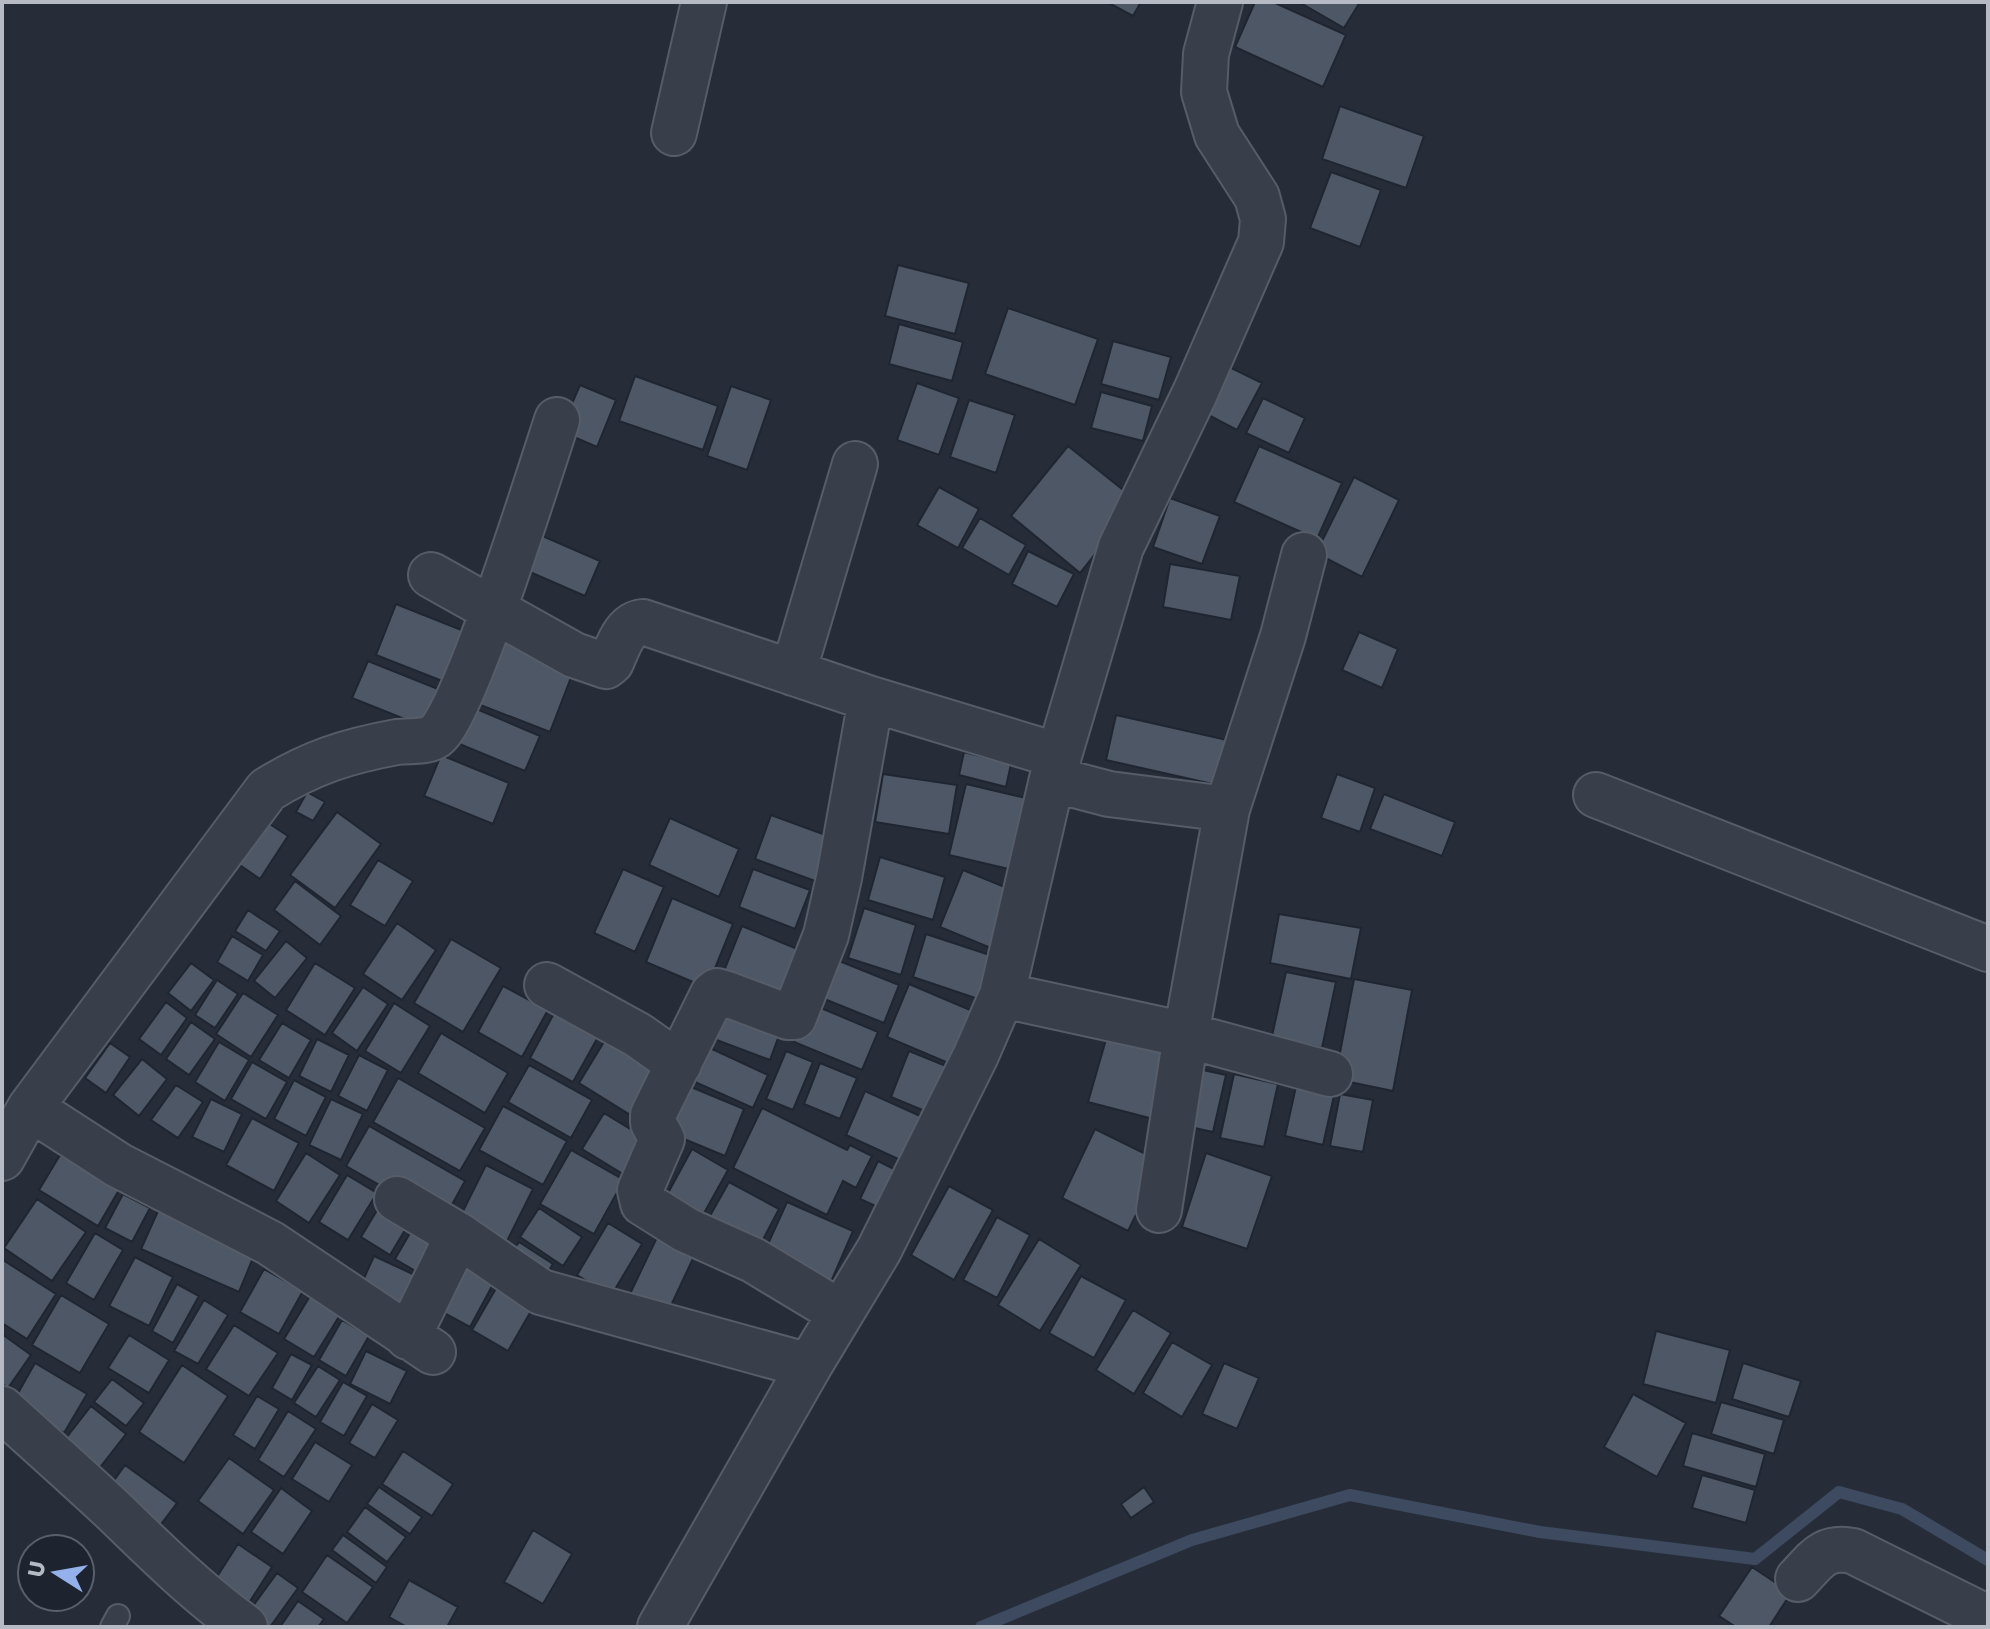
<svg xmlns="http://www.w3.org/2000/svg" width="1990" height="1629" viewBox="0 0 1990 1629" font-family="Poppins,sans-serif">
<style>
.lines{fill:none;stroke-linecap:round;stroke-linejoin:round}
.stream{stroke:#3d4a60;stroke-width:12}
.building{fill:#4e5765;stroke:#202631;stroke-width:2}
.lane-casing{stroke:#575d68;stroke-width:26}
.street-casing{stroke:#575d68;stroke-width:48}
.lane{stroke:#393f4a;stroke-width:22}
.street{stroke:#393f4a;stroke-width:44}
</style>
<rect width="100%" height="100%" fill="#262d39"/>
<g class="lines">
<path class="stream" d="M981 1627 1192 1540 1350 1495 1540 1532 1755 1559 1839 1492 1902 1509 1988 1560"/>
</g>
<path class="building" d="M1107 2H1141L1133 16Z
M1255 2H1273L1346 35 1323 87 1235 47Z
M1299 2H1360L1344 28Z
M1340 106 1424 136 1406 188 1322 159Z
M1331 172 1381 190 1360 247 1310 228Z
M898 265 969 283 955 334 885 316Z
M1008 308 1098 339 1075 405 985 374Z
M899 324 963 342 952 381 889 364Z
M1113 341 1171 357 1159 400 1101 384Z
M1215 360 1262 383 1237 430 1191 406Z
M635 376 718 406 703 450 619 421Z
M917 383 959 398 939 455 897 440Z
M580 385 616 400 597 447 560 431Z
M731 386 771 400 747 470 707 456Z
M1101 392 1152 406 1143 441 1091 428Z
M1263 398 1305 418 1289 453 1246 433Z
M969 400 1015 415 996 473 950 457Z
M1068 446 1137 501 1080 573 1011 516Z
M1259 446 1342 483 1317 539 1234 502Z
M1354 477 1399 500 1362 577 1316 553Z
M939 487 979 509 958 548 917 525Z
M1170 498 1220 516 1202 564 1153 547Z
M980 518 1026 545 1009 575 962 548Z
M538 534 600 561 585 596 523 569Z
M1028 551 1074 574 1057 607 1012 584Z
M1170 564 1240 576 1231 620 1163 607Z
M396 604 479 637 460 688 376 655Z
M1359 632 1398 649 1382 688 1342 670Z
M490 634 575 667 550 732 465 699Z
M368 661 448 693 432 730 352 698Z
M460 702 540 736 525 771 445 738Z
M1116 715 1227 740 1217 785 1106 760Z
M964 752 1011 764 1006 787 959 775Z
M441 755 509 783 493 824 424 796Z
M883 774 957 785 949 834 875 822Z
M1337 774 1375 788 1360 832 1321 818Z
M966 784 1030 799 1013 870 949 855Z
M307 792 325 802 313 821 296 812Z
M1384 794 1455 822 1442 856 1370 829Z
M337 812 381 844 335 908 290 875Z
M256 815 288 836 260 879 228 857Z
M771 815 831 837 815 881 755 859Z
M670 818 739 849 719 897 649 865Z
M880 857 945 877 933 920 868 900Z
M378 860 413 881 385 926 350 905Z
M623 869 664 887 635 952 594 933Z
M753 869 810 890 795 929 739 907Z
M963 870 1017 892 993 949 940 927Z
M295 881 341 916 320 945 274 910Z
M672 898 733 924 707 988 646 962Z
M864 908 916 925 901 975 848 958Z
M248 910 280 931 266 951 235 931Z
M1279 914 1361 928 1351 979 1270 963Z
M397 923 436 950 402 1000 363 974Z
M742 926 807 953 783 1012 718 986Z
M926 934 1002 959 987 1002 913 977Z
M232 936 263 955 248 981 217 962Z
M451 939 501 968 463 1032 414 1003Z
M286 941 307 958 275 998 254 981Z
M827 956 899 985 884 1023 812 994Z
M191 963 214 980 191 1011 168 993Z
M315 963 355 988 325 1035 286 1010Z
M1286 972 1336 982 1322 1048 1272 1036Z
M1354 979 1412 990 1393 1091 1335 1079Z
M217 980 238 994 215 1028 195 1015Z
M909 984 982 1015 960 1068 887 1037Z
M503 986 548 1010 522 1057 478 1032Z
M363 987 388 1004 357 1051 332 1033Z
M243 993 278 1015 251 1057 216 1034Z
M728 997 785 1019 770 1060 714 1039Z
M166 1002 187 1018 161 1055 139 1039Z
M394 1003 430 1026 401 1073 365 1051Z
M809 1003 878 1032 862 1070 794 1042Z
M559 1004 603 1028 573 1082 530 1058Z
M191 1022 215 1039 189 1075 166 1059Z
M1111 1022 1179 1041 1157 1120 1088 1102Z
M282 1023 311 1040 289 1078 259 1060Z
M613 1027 666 1060 632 1116 579 1083Z
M441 1033 508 1073 485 1113 418 1073Z
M317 1039 349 1055 331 1092 299 1076Z
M219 1042 249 1060 225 1101 195 1082Z
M110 1043 130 1057 106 1093 85 1078Z
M710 1048 768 1075 753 1108 695 1082Z
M786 1051 813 1062 793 1110 766 1099Z
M909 1051 951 1068 932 1114 891 1097Z
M359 1055 388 1070 367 1111 338 1096Z
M142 1059 167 1079 139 1116 113 1095Z
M252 1062 287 1082 266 1119 231 1099Z
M820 1063 857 1078 840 1119 804 1104Z
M529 1065 592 1100 571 1138 508 1102Z
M1189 1067 1226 1075 1213 1132 1176 1124Z
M1234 1074 1278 1084 1264 1147 1220 1138Z
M398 1078 485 1128 460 1171 373 1122Z
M294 1080 326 1097 306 1136 274 1119Z
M679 1082 744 1109 725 1156 660 1129Z
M1297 1082 1335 1091 1323 1145 1285 1136Z
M176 1085 203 1102 178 1138 151 1120Z
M865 1091 929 1120 909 1164 846 1135Z
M1340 1094 1373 1100 1363 1152 1330 1146Z
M211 1099 242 1114 224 1152 192 1137Z
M331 1099 363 1114 341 1160 309 1145Z
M503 1106 567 1141 543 1185 479 1150Z
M762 1108 847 1150 850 1145 872 1156 856 1188 843 1181 827 1215 733 1168Z
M604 1113 658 1146 636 1182 582 1149Z
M252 1118 299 1143 274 1191 226 1165Z
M369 1126 465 1181 443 1221 346 1166Z
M1095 1129 1162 1162 1128 1231 1062 1198Z
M692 1149 728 1170 698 1224 662 1204Z
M571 1150 624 1180 594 1234 540 1204Z
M306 1153 340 1175 309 1223 276 1201Z
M1206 1153 1272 1176 1247 1249 1182 1227Z
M60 1155 119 1190 98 1226 39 1190Z
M878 1161 900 1172 882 1209 860 1199Z
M486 1165 533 1189 505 1245 458 1221Z
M347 1175 377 1193 348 1240 319 1222Z
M729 1182 779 1209 757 1251 706 1223Z
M949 1186 993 1210 954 1280 911 1255Z
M123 1194 150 1208 132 1242 105 1228Z
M385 1197 414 1215 390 1255 361 1237Z
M37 1199 86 1232 52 1281 4 1248Z
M787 1202 853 1231 830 1284 763 1255Z
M539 1208 582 1237 563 1266 520 1237Z
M158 1211 255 1253 239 1292 141 1249Z
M997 1217 1030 1235 997 1298 963 1280Z
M417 1221 449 1239 427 1278 395 1259Z
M608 1223 642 1244 611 1296 577 1275Z
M660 1231 697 1250 667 1314 629 1296Z
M95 1233 123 1250 94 1300 66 1283Z
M1039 1239 1081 1265 1040 1331 998 1305Z
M519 1242 553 1264 541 1283 506 1260Z
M460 1254 498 1275 470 1327 431 1306Z
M374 1256 419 1277 402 1316 356 1296Z
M135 1257 173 1277 149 1326 109 1306Z
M3 1260 56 1294 27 1339 2 1323Z
M264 1269 303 1291 279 1334 240 1312Z
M1081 1276 1126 1300 1094 1358 1049 1333Z
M502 1278 538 1299 508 1351 472 1330Z
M177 1284 199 1296 173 1343 152 1331Z
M61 1295 109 1324 80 1373 32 1345Z
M310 1296 340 1315 314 1357 284 1339Z
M204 1300 228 1315 198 1364 174 1351Z
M1133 1310 1171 1333 1134 1394 1096 1370Z
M342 1320 369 1336 346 1376 319 1360Z
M234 1325 278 1353 249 1396 206 1369Z
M1656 1331 1730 1350 1716 1403 1643 1384Z
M2 1334 31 1355 8 1388 2 1384Z
M129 1335 169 1360 149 1393 108 1368Z
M1172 1342 1212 1365 1182 1417 1143 1393Z
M366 1351 407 1371 390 1404 350 1384Z
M291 1354 312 1365 292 1400 272 1388Z
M35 1363 87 1394 64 1433 13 1402Z
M1224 1363 1259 1378 1237 1429 1202 1414Z
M1743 1363 1801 1381 1789 1417 1732 1399Z
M182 1365 228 1396 184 1463 139 1432Z
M318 1366 340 1380 316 1417 294 1403Z
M112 1379 144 1403 126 1426 94 1402Z
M343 1382 367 1396 344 1436 320 1422Z
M1633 1394 1686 1423 1657 1477 1604 1447Z
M257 1396 279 1409 255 1449 233 1435Z
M1721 1402 1784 1420 1774 1454 1711 1434Z
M372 1404 398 1420 375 1458 349 1443Z
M91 1406 126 1434 91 1479 56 1451Z
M288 1411 316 1429 284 1477 258 1460Z
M1692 1433 1765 1454 1756 1487 1683 1466Z
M315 1442 352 1465 329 1502 292 1479Z
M403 1451 453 1484 432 1516 382 1484Z
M229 1458 274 1490 243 1534 198 1501Z
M125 1465 177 1503 156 1531 105 1493Z
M1702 1475 1755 1490 1746 1523 1692 1508Z
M379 1487 422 1517 410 1534 367 1504Z
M1144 1487 1154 1502 1131 1518 1121 1504Z
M281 1488 312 1511 283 1554 251 1532Z
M365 1507 406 1537 387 1562 347 1532Z
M533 1530 572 1554 543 1604 504 1582Z
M343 1535 387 1567 376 1583 332 1550Z
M238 1544 272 1567 245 1609 211 1586Z
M327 1555 373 1587 347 1623 302 1592Z
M1752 1567 1791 1593 1769 1627H1736L1719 1616Z
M277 1573 298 1588 270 1627H264L247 1614Z
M409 1580 458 1607 447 1627H407L389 1617Z
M298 1601 324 1619 318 1627H280Z"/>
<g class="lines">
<defs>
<path id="lane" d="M112 1627 118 1616"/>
<path id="street" d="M674 133 704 2
M431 575 574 655 606 666 611 662C618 647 624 624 643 622L871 699 1059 756
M793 673 855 464
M1052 779 1109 794 1227 809
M1596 795 1988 949
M547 985 638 1035 679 1064
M1002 995 1186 1035 1330 1074
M30 1108 118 1165 270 1243 433 1352
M2 1158 30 1108 267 790C310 763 347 751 397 742 409 740 422 743 434 737 462 724 542 465 557 420
M397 1199 458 1235 541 1292 809 1366
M1159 1210 1186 1035 1227 809 1283 636 1304 555
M841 1313 753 1260 686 1230 643 1203 640 1190 662 1139 653 1123V1115L713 994 717 991 727 994 788 1017H794L826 935 839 878 871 699
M408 1337 458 1235
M2 1409C40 1444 79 1478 116 1513 158 1554 198 1593 245 1627
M1798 1579C1816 1560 1824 1545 1853 1551L1988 1618
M660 1627 809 1366 879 1250 976 1055 1002 995 1052 779 1121 547 1195 393 1261 242 1263 219 1257 197 1217 135 1204 92 1206 54 1220 2"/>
</defs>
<use href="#lane" class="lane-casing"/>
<use href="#street" class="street-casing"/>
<use href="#lane" class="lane"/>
<use href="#street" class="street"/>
</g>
<rect width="1990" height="1629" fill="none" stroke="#b5bac5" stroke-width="8"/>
<g transform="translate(56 1573) rotate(281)"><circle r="38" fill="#1e242f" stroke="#5a606b" stroke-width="2"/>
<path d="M0-6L14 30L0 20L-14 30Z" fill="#94b1eb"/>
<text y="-12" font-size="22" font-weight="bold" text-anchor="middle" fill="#b5bac5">U</text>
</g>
</svg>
